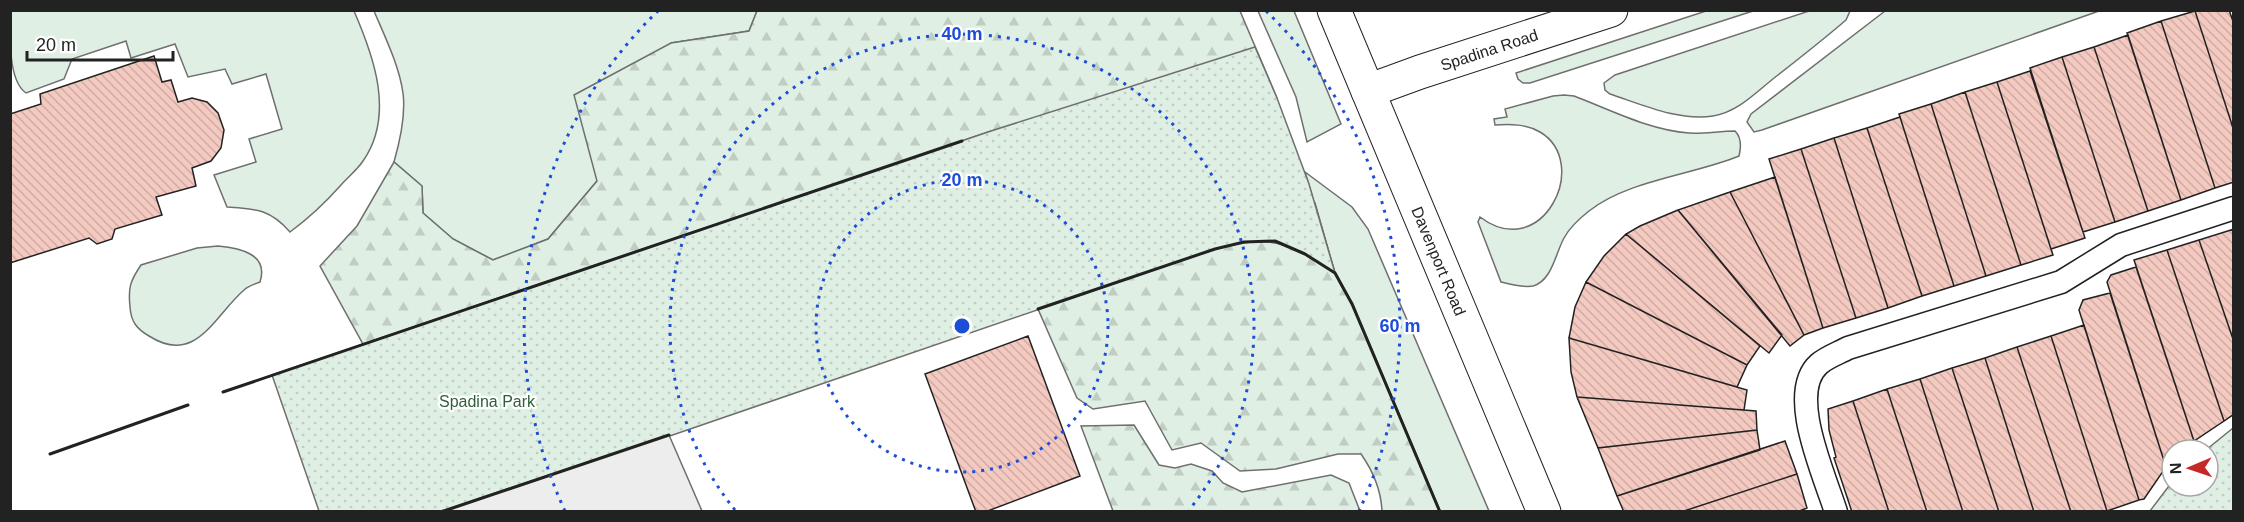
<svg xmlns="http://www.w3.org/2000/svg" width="2244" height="522" viewBox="0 0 2244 522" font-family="Helvetica,sans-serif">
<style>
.grass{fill:#e0efe3;stroke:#6f6f6f;stroke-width:1.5}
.forest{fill:url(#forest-firs);stroke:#6f6f6f;stroke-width:1.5}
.park{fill:url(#park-dots);stroke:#6f6f6f;stroke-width:1.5}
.parking{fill:#ededed;stroke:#6f6f6f;stroke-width:1.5}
.building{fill:url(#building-back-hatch);stroke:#222;stroke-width:1.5}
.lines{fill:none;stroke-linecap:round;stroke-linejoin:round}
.service-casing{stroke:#222;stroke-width:25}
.tertiary-casing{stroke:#222;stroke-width:35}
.secondary-casing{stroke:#222;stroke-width:35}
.service{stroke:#fff;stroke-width:22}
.tertiary{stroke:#fff;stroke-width:33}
.secondary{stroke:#fff;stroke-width:33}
.wall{stroke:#222;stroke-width:3}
.ring{fill:none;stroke:#1d4ed8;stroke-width:3;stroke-dasharray:3 6}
.labels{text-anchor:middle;stroke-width:4.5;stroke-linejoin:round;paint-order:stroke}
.street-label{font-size:16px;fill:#222;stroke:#fff}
.park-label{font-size:16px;fill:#2f5e38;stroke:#fff}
.centre{fill:#1d4ed8;stroke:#fff;stroke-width:3}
.ring-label{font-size:18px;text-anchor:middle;font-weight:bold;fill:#1d4ed8;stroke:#fff;stroke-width:4.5;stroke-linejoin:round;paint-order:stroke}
</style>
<defs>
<pattern id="forest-firs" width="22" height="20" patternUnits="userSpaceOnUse" patternTransform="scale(1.5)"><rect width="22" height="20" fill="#e0efe3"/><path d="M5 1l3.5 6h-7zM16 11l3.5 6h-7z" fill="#c0cdc2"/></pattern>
<pattern id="park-dots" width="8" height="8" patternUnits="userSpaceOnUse" patternTransform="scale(1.5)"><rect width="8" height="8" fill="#e0efe3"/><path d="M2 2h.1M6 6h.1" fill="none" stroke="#c0cdc2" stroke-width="1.8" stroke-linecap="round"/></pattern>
<pattern id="building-back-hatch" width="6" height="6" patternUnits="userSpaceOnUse" patternTransform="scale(1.5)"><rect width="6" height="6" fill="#f3c9c0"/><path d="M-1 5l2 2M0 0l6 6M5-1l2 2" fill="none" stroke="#d0aca5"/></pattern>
</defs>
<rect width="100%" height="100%" fill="#fff"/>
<path class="grass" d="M11 10 354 11C374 57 395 115 363 161 357 170 348 177 341 185 325 203 309 218 290 232 270 209 256 209 227 207L214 175 256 162 249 139 282 129 266 74 232 84 225 69 188 77 175 44 131 58 126 41 72 59 64 79 26 93C7 80 10 31 11 10Z
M1709 10 1753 11 1530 83H1523L1518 79 1516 73Z
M374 11H757L749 31 671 43 597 181 548 239 493 260 453 239 423 213 422 186 394 162C400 141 406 116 403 93 399 65 385 37 374 11Z
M1258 11H1294L1341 124 1307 142 1296 97Z
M1809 11H1850L1846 20C1824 39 1801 57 1778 75 1758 90 1739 112 1713 116 1678 121 1643 105 1610 94L1605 90 1604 83 1615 75Z
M1885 11 1886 10 2099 11 1762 130 1754 132 1747 122 1751 114Z
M1564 95 1574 96C1611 110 1649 130 1689 133 1704 134 1719 131 1735 131 1742 138 1741 148 1739 156 1693 175 1628 180 1589 211 1580 218 1570 227 1564 238 1556 252 1552 281 1533 286 1524 288 1509 284 1501 282L1478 222 1480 217C1542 264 1592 163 1540 132 1526 124 1510 124 1495 125L1494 119 1507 117 1505 109 1553 96Z
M1305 172 1352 207 1368 229 1489 511H1440L1353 304 1335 273Z
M218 246C240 248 269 254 260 282 255 284 248 286 244 290 214 316 196 366 149 336 137 329 131 322 130 307 128 288 130 281 141 265L197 248Z"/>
<path class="forest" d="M757 11H1240L1277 98 991 131 363 344 320 266 357 226 394 162 422 186 423 213 453 239 493 260 548 239 597 181 574 95 671 43 749 31Z
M1315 203 1335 273 1352 304 1440 511H1382C1381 490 1373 471 1361 454H1338L1276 469 1240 471 1201 443 1172 450 1145 401 1093 409 1077 398 1038 309 1037 284Z
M1134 425 1159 465 1175 468 1191 464 1212 471 1223 483 1242 492 1331 475 1349 483 1360 511H1113L1081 426Z"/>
<path class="park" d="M1255 47 1277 98 1309 184 1335 273C1287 242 1273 234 1215 249L451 511H319L272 375 991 131Z
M2233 428V511H2150L2172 482V486H2208V450H2206Z"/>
<path class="parking" d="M669 435 702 511H441Z"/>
<path class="building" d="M2229 10 2234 24V131L2195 11Z
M2195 11 2234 131V182L2215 188 2161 21Z
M2161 21 2215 188 2181 200 2127 33Z
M2128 35 2181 200 2148 211 2094 47Z
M2094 47 2148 211 2115 222 2062 57Z
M154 56 162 82 171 80 178 102 192 98 207 102 218 113 224 130 221 148 211 161 192 168 196 186 156 197 162 215 115 229 112 239 97 244 89 238 10 263V114L41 104 40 94Z
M2062 57 2115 222 2083 232 2030 68Z
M2030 71 2085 238 2051 249 1997 82Z
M1997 82 2053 255 2021 265 1965 92Z
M1965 92 2021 265 1986 276 1931 104Z
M1931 104 1986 276 1954 286 1899 114Z
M1900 117 1954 286 1922 296 1867 128Z
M1867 128 1922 296 1888 308 1834 138Z
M1834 138 1888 308 1856 318 1801 149Z
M1801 149 1856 318 1823 328 1769 159Z
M1775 177 1823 328 1804 335 1730 192Z
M1730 192 1804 335 1790 346 1678 210Z
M1678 210 1782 335 1769 353 1626 234 1640 226Z
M2234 229V342L2199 240Z
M1626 234 1760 346 1747 365 1586 282 1604 256Z
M2199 240 2234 342V414L2224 421 2167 250Z
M2167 250 2224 421 2194 441 2134 260Z
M2136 267 2194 441 2184 450H2172V461L2166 467 2107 282 2111 275Z
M1586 282 1747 365 1737 387 1569 338 1575 307Z
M2110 293 2166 467 2144 499 2139 500 2079 310 2083 300Z
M2084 325 2139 500 2107 511 2051 336Z
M1028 336 1080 476 985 512H976L925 374Z
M2051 336 2107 511 2104 512H2071L2017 347Z
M1569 338 1747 390 1744 410 1577 397 1571 372Z
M2017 347 2071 512H2034L1985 358Z
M1985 358 2034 512H1999L1952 368Z
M1952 368 1999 512H1963L1920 379Z
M1920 379 1963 512H1927L1887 389Z
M1887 389 1927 512H1889L1853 401Z
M1577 397 1756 411 1757 430 1598 448Z
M1853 401 1889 512H1852L1834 458 1836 457 1829 430 1828 409Z
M1757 430 1760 450 1617 496 1598 448Z
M1785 441 1797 474 1681 512H1624L1617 496Z
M1797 474 1807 508 1797 512H1681Z"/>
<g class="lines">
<defs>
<path id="service" d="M1836 512C1825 476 1786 393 1819 364 1827 357 1839 353 1848 348L2061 282 2121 245 2234 208"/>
<g id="tertiary">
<path id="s1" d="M1334 10 1544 512"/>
</g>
<g id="secondary">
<path id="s2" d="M1368 91 1420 72 1611 10"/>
</g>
</defs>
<use href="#service" class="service-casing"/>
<use href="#tertiary" class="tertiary-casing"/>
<use href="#secondary" class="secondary-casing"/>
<use href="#service" class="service"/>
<use href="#tertiary" class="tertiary"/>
<use href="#secondary" class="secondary"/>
<path class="wall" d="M1038 309 1215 249 1244 242 1275 241 1305 254 1335 273 1352 304 1440 512
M223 392 962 141
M50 454 188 405
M441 512 669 435"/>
</g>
<g class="ring">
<circle cx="962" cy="326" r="146"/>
<path d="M735 510A292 292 0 1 1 1189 510"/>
<path d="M565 511A438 438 0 0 1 658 11M1266 11A438 438 0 0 1 1359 511"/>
</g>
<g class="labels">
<g class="street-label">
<text dy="6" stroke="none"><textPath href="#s2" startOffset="128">Spadina Road</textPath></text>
<text dy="6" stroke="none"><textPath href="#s1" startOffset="272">Davenport Road</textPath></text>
</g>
<g class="park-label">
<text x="487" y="407">Spadina Park</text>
</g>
</g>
<circle cx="962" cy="326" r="9" class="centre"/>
<g class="ring-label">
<text x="962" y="40">40 m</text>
<text x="962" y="186">20 m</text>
<text x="1400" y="332">60 m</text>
</g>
<rect width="2244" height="522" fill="none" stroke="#222222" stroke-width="24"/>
<g transform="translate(2190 468) rotate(268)"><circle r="28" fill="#ffffff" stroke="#a7a7a7" stroke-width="1.5"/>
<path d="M0-4.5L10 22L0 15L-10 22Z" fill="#c62828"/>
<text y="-9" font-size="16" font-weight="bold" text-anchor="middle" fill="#222222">N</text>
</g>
<path d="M27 51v9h146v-9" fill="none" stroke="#222222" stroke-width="3"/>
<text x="36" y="51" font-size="18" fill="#222222" stroke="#ffffff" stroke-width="4.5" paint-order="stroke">20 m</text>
</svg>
